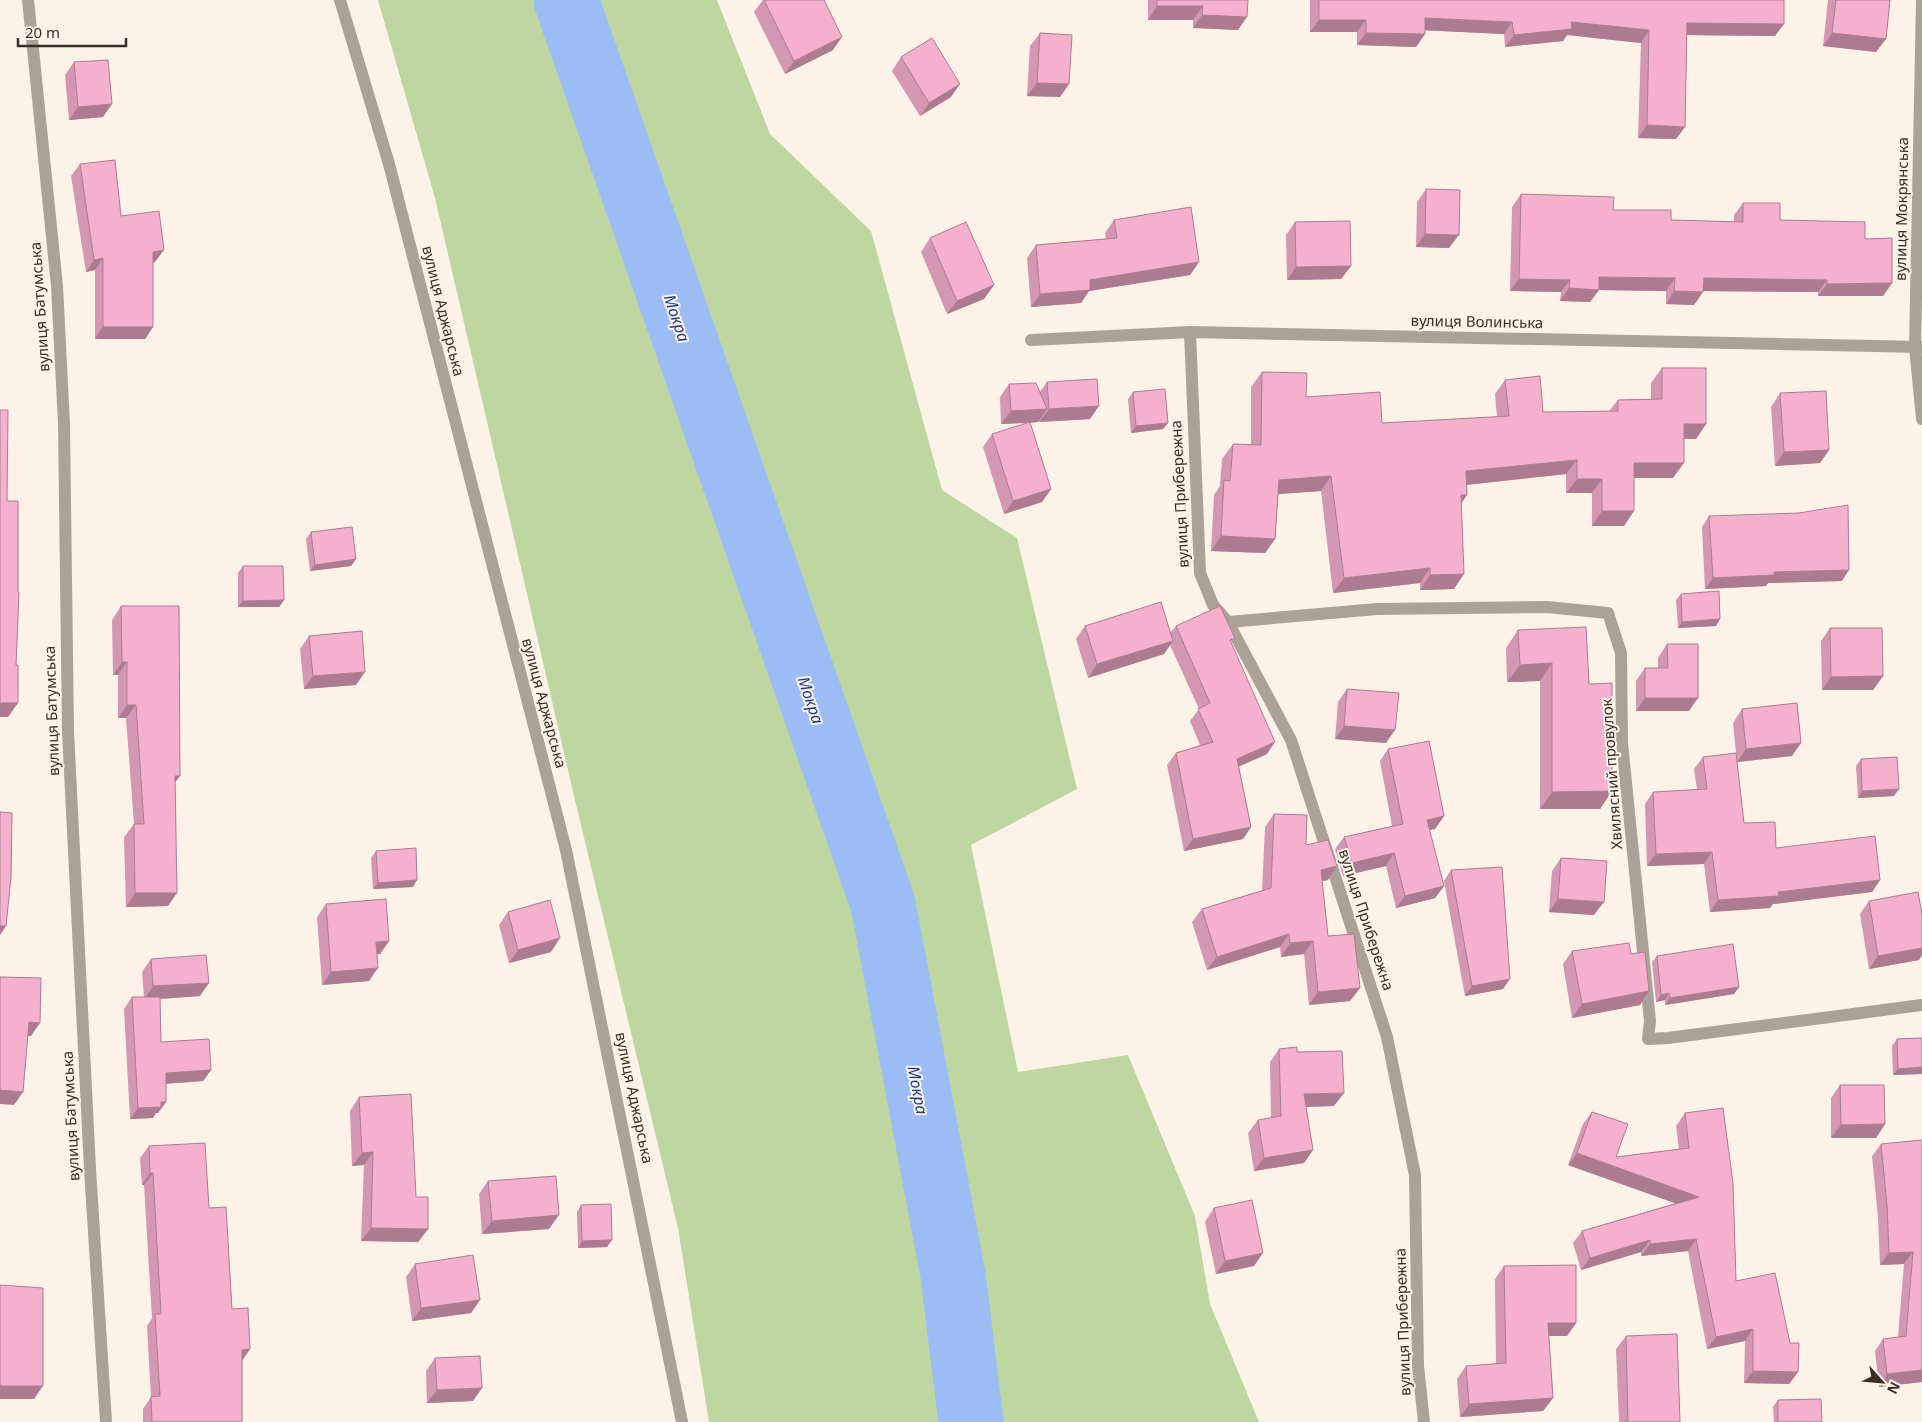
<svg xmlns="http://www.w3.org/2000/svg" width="1922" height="1422" viewBox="0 0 1922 1422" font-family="'Noto Sans',sans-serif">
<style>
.green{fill:#bed7a0}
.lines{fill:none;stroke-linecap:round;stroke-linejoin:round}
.river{stroke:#9cbcf5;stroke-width:65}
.street{stroke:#aba297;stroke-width:12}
.wall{fill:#d397b1}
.shaded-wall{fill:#ac7b90}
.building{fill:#f5b0ce;stroke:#ac7b90}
.labels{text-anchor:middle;stroke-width:4;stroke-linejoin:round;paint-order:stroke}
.street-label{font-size:15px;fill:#372f25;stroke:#fcf2e8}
.water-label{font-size:16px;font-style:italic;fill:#163f90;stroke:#fcf2e8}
</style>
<rect width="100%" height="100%" fill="#fcf2e8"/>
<path class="green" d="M378 0H717L770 134 871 231 942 490 1017 538 1077 789 971 845 1018 1072 1128 1055 1195 1216 1210 1304 1259 1422H709L678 1228 574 796 435 198Z"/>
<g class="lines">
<path class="river" d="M566 0 883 904 953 1275 971 1422"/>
<path class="street" d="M28 0 57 286 64 424 68 732 90 1169 106 1422
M340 0 389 164 566 850 682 1422
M1922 0 1915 347 1922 419
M1190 332 1200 573 1213 605 1228 622 1291 740 1387 1037 1415 1175 1418 1366 1424 1422
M1031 340 1190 332 1922 347
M1228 622 1377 609 1547 607 1608 613 1621 653 1622 743 1650 1021 1648 1039 1668 1038 1922 1005"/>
</g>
<path class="wall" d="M763 0H824L833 50 785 74 754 12Z
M1148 0H1248L1238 30 1193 28V20H1148Z
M1310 0H1784L1775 36 1687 35 1676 139 1638 138 1641 43 1567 35 1563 41 1505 47 1504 34 1425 30V34L1416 47 1357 45V32H1310Z
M1828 0H1890L1876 52 1823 46Z
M1040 33 1069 84 1060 97 1027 96 1030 46Z
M901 57 951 97 920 116 892 71Z
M74 62 103 117 69 120 65 75Z
M80 164 155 262 153 263V327L145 339H95V270L86 272 71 176Z
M1426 189 1449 248 1416 247 1417 202Z
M1521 194 1671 220 1734 222V215L1743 203 1780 220 1865 239 1892 283 1883 296H1818V292L1703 291 1694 305 1666 304V291L1599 290 1590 302 1560 301 1561 292 1510 291 1512 207Z
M1114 220 1199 262 1190 275 1089 291 1081 303 1031 307 1027 258 1036 245 1106 239 1105 233Z
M1295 222 1351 266 1341 279 1287 280 1286 235Z
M930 238 994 285 984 299 947 314 921 252Z
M1662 368 1706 424 1696 439H1684L1673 478H1634L1624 526H1592V493H1566V474L1467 485V495L1461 503 1454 589 1420 590V583L1333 593 1321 491 1278 494 1275 539 1265 553 1211 551 1214 495 1220 486 1222 459 1233 444 1251 445V387L1262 372 1306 397 1382 423 1497 417 1495 394 1505 380 1543 412 1609 411 1618 400 1651 399V383Z
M1047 382 1090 419 1039 422V420L1038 422 1030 423 1051 489 1042 502 1004 514 983 447 992 434 1029 423 1001 424 1000 397 1009 384 1040 392Z
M1133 392 1168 423 1163 429 1131 433 1128 399Z
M1780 393 1829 450 1820 463 1775 466 1771 407Z
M1709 516 1842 581 1768 583 1766 586 1705 589 1702 527Z
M311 532 356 559 351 566 310 571 306 539Z
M243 566 284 600 279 607H238V573Z
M1681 594 1720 619 1716 626 1678 628 1676 600Z
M121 606 180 776 175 782 168 906 126 907 124 837 134 824 126 718H118V675H113L112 620Z
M1085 626 1170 633 1176 626 1231 643 1267 754 1239 766 1251 827 1243 839 1184 851 1167 765 1176 753 1200 745 1190 721 1199 709 1170 645 1164 654 1088 678 1076 639Z
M1830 628 1883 676 1873 690H1822L1821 641Z
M1518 630 1589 684 1612 791 1600 809H1540V681L1507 682 1506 648Z
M309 636 356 685 304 689 300 649Z
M1667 644 1689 711H1636V681L1645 668H1658V658Z
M1347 689 1386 743 1335 739 1338 702Z
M1742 709 1792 756 1737 762 1733 723Z
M1388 749 1444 816 1435 829 1429 830 1444 886 1435 898 1396 908 1386 866 1343 876 1335 849 1344 837 1392 826 1380 761Z
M1703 757 1744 823 1776 848 1880 880 1872 892 1773 904 1770 908 1710 912 1704 864 1647 866 1645 804 1653 792 1697 790 1694 769Z
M1861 759 1894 796 1858 798 1856 766Z
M1274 814 1306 845 1328 880 1322 881 1328 936 1360 988 1350 1001 1309 1005 1304 954 1281 957 1280 947 1207 970 1192 922 1202 909 1262 891 1265 827Z
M376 851 413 887 373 889 371 858Z
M1561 858 1594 915 1549 912 1552 871Z
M1451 870 1503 989 1465 996 1444 881Z
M1869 901 1922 914V955L1919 960 1869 969 1860 914Z
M326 904 389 941 380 954H377L369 981 322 985 317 917Z
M508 912 551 952 509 963 499 925Z
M1572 951 1640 1005 1572 1018 1563 964Z
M1657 956 1739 987 1734 994 1665 1005V1000L1656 1002 1652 962Z
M151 959 200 996 160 999 161 1042 211 1070 203 1081 166 1084V1102L158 1113H156L153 1118 130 1119 124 1009 132 997H144L142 972Z
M1922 1038V1074L1893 1075 1892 1046 1897 1039Z
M1279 1049 1297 1052 1334 1106 1306 1107 1313 1150 1304 1163 1254 1171 1248 1133 1258 1120 1271 1118 1270 1062Z
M1840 1085 1885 1124 1876 1138H1831V1098Z
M359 1097 428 1229 418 1242 361 1241 364 1165 352 1166 350 1111Z
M1592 1112 1616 1157 1679 1149 1676 1126 1685 1113 1736 1281 1790 1343 1798 1372 1789 1384 1744 1383 1745 1341 1707 1349 1688 1251 1641 1256V1252L1581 1270 1573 1243 1582 1231 1676 1203 1568 1165 1583 1124Z
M1922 1140V1382L1879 1387 1875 1351 1883 1339 1898 1337 1904 1264 1880 1265 1878 1217 1872 1156 1881 1144Z
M149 1146 209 1208 232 1309 242 1361V1422H143V1409L151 1397 147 1326 152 1318 144 1185H142L140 1158Z
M488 1181 549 1229 482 1234 479 1194Z
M581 1205 607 1247 578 1248 577 1212Z
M1214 1208 1254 1266 1216 1274 1205 1222Z
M415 1264 480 1300 471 1313 412 1321 406 1277Z
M1504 1266 1576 1323 1567 1336H1549L1553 1398 1543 1411 1460 1417 1457 1379 1466 1366 1496 1364 1495 1279Z
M1626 1336 1680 1422H1619L1616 1349Z
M435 1358 473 1401 427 1403 426 1371Z
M1778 1400 1822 1422H1774L1773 1407Z"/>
<path class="shaded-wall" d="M1157 6H1203L1193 20H1148Z
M1202 15 1247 17 1238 30 1193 28Z
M1425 18 1512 22 1504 34 1417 30Z
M1319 20H1366L1357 32H1310Z
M1571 22 1649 30 1641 43 1567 35 1563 41 1505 47 1514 35Z
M1687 23 1784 24 1775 36 1678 35Z
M1366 33 1425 34 1416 47 1357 45Z
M1832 33 1886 39 1876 52 1823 46Z
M842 37 833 50 785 74 794 61Z
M1037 83 1069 84 1060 97 1027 96Z
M960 84 951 97 920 116 929 103Z
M112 104 103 117 69 120 78 107Z
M1647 125 1685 127 1676 139 1638 138Z
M1425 234 1459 235 1449 248 1416 247Z
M164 250 155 262 145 264 153 252Z
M103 258 95 270 86 272 94 260Z
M1199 262 1190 275 1089 291 1081 303 1031 307 1040 294 1090 280Z
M1351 266 1341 279 1287 280 1296 267Z
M1599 277 1675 278 1666 291 1599 290 1590 302 1560 301 1569 288Z
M1704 278 1827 280 1818 292 1695 291Z
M1519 279 1570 280 1561 292 1510 291Z
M1892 283 1883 296H1818L1827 284Z
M994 285 984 299 947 314 957 301Z
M1674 291 1703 292 1694 305 1666 304Z
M103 327H153L145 339H95Z
M1099 406 1090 419 1039 422 1049 409Z
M1047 409 1038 422 1001 424 1011 411Z
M1168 423 1163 429 1131 433 1136 426Z
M1684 424H1706L1696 439H1674Z
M1829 450 1820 463 1775 466 1784 452Z
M1577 460 1566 474 1456 486 1466 471Z
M1634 463H1684L1673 478H1623Z
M1331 476 1321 491 1268 495 1279 480Z
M1577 479H1602L1592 493H1566Z
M1051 489 1042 502 1004 514 1013 501Z
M1461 495H1467L1457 510Z
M1602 511H1634L1624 526H1592Z
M1221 536 1275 539 1265 553 1211 551Z
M356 559 351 566 310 571 315 565Z
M1430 568 1420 583 1333 593 1344 578Z
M1849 570 1842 581 1768 583 1766 586 1705 589 1713 578 1774 572Z
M1464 574 1454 589 1420 590 1430 575Z
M284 600 279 607H238L243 601Z
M1720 619 1716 626 1678 628 1682 622Z
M1173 641 1164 654 1088 678 1097 664Z
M122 662H127L118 675H113Z
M1552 663 1540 681 1507 682 1520 665Z
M365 672 356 685 304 689 313 676Z
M1883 676 1873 690H1822L1831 677Z
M1645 698H1698L1689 711H1636Z
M0 703H18L8 717H0Z
M127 705H136L126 718H118Z
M1344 726 1395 730 1386 743 1335 739Z
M1275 742 1267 754 1229 771 1237 759Z
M1801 743 1792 756 1737 762 1746 749Z
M175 776H180L170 789Z
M1899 789 1894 796 1858 798 1862 791Z
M1612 791 1600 809H1540L1552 792Z
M1444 816 1435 829 1418 832 1427 820Z
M1251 827 1243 839 1184 851 1193 839Z
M1712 852 1704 864 1647 866 1656 854Z
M1394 853 1386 866 1343 876 1352 863Z
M1337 866 1328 880 1312 883 1321 870Z
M417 880 413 887 373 889 378 883Z
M1880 880 1872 892 1773 904 1770 908 1710 912 1718 900Z
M1444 886 1435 898 1396 908 1405 896Z
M135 893H177L168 906 126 907Z
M1558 899 1604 902 1594 915 1549 912Z
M0 926H6L0 935Z
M1289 934 1280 947 1207 970 1217 957Z
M560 938 551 952 509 963 518 950Z
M389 941 380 954 367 955 376 942Z
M1313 941 1304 954 1281 957 1290 943Z
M1922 948V955L1919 960 1869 969 1878 956Z
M378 968 369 981 322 985 331 972Z
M1510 979 1503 989 1465 996 1472 986Z
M209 983 200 996 144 1000 153 986Z
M1739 987 1734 994 1665 1005 1670 998Z
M1360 988 1350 1001 1309 1005 1318 992Z
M1649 991 1640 1005 1572 1018 1582 1004Z
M1669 993 1665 1000 1656 1002 1661 995Z
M29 1022 40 1023 31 1036H20Z
M1922 1067V1074L1893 1075 1898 1069Z
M211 1070 203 1081 158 1084 166 1073Z
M0 1090 23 1092 14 1105 0 1104Z
M1344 1093 1334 1106 1295 1107 1304 1094Z
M161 1102H166L158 1113H156L153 1118 130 1119 138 1108Z
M1885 1124 1876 1138H1831L1841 1125Z
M1313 1150 1304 1163 1254 1171 1264 1158Z
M373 1152 364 1165 352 1166 362 1153Z
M1577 1153 1699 1197 1691 1209 1568 1165Z
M150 1173H153L144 1185H142Z
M559 1215 549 1229 482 1234 492 1221Z
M371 1228 428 1229 418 1242 361 1241Z
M1696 1239 1688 1251 1641 1256 1650 1244Z
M612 1240 607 1247 578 1248 582 1241Z
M1650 1240 1641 1252 1581 1270 1590 1258Z
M1913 1252 1904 1264 1880 1265 1889 1253Z
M1263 1253 1254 1266 1216 1274 1225 1261Z
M480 1300 471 1313 412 1321 421 1308Z
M1548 1323H1576L1567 1336H1539Z
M1753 1329 1745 1341 1707 1349 1716 1337Z
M250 1349 242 1361V1350Z
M1922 1370V1382L1879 1387 1887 1374Z
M1753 1371 1798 1372 1789 1384 1744 1383Z
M0 1386H43L34 1399H0Z
M482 1388 473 1401 427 1403 437 1390Z
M1553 1398 1543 1411 1460 1417 1469 1404Z"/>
<path class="building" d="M764 0H824L842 37 794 61Z
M1157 0H1248L1247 17 1202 15 1203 6H1157Z
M1319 0H1784V24L1687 23 1685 127 1647 125 1649 30 1571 22 1572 29 1514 35 1512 22 1425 18V34L1366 33V20H1319Z
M1836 0H1890L1886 39 1832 33Z
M1040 33 1072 35 1069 84 1037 83Z
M932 38 960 84 929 103 901 57Z
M108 60 112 104 78 107 74 62Z
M115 160 121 216 159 211 164 250 153 252V327H103V258L94 260 80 164Z
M1426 189 1460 190 1459 235 1425 234Z
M1521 194 1614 197 1613 210H1671V220L1743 222V203H1780V220L1865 222V239L1892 238V283L1827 284V280L1704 278 1703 292 1674 291 1675 278 1599 277V290L1569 288 1570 280 1519 279Z
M1191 207 1199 262 1090 280V290L1040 294 1036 245 1117 238 1114 220Z
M1350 221 1351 266 1296 267 1295 222Z
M966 222 994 285 957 301 930 238Z
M1662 368H1706V424H1684V463H1634V511H1602V479H1577V460L1466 471 1467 495H1461L1464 574 1430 575V568L1344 578 1331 476 1279 480 1275 539 1221 536 1224 480 1230 481 1233 444 1261 445 1262 372 1307 373 1306 397 1380 392 1382 423 1509 416 1505 380 1540 376 1543 412 1618 411V400L1662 399Z
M1097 379 1099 406 1049 409 1047 382Z
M1036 383 1047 409 1011 411 1009 384Z
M1165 389 1168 423 1136 426 1133 392Z
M1826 391 1829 450 1784 452 1780 393Z
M0 410H8L7 501H18V592H19L16 665H18V703H0Z
M1030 422 1051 489 1013 501 992 434Z
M1848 505 1849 570 1774 572V575L1713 578 1709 516 1799 513Z
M352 527 356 559 315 565 311 532Z
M243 566H283L284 600 243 601Z
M1719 591 1720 619 1682 622 1681 594Z
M1161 602 1173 641 1097 664 1085 626Z
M121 606H179L180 776H175L177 893H135L134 824H144L136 705H127V662H122Z
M1220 606 1235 638 1230 640 1275 742 1237 759 1251 827 1193 839 1176 753 1213 742 1198 709 1210 703 1176 626Z
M1586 627 1589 684 1612 683V791L1552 792V663L1520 665 1518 630Z
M1830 628H1882L1883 676 1831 677Z
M362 631 365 672 313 676 309 636Z
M1667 644H1698V698H1645V668H1668Z
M1347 689 1399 693 1395 730 1344 726Z
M1797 703 1801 743 1746 749 1742 709Z
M1429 741 1444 816 1427 820 1444 886 1405 896 1394 853 1352 863 1344 837 1403 824 1388 749Z
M1736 753 1744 823 1775 822 1776 848 1875 836 1880 880 1778 892 1779 896 1718 900 1712 852 1656 854 1653 792 1707 789 1703 757Z
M1897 757 1899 789 1862 791 1861 759Z
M0 812 12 813 11 877 6 926H0Z
M1274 814 1307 815 1306 845 1328 840 1337 866 1321 870 1328 936 1354 934 1360 988 1318 992 1313 941 1290 943 1289 934 1217 957 1202 909 1271 888Z
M416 848 417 880 378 883 376 851Z
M1561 858 1607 861 1604 902 1558 899Z
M1502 867 1510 979 1472 986 1451 870Z
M1918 892 1922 914V948L1878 956 1869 901Z
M386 899 389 941 376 942 378 968 331 972 326 904Z
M550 900 560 938 518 950 508 912Z
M1629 943 1631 954 1645 952 1649 991 1582 1004 1572 951Z
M1733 944 1739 987 1670 998 1669 993 1661 995 1657 956Z
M206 955 209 983 153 986 151 959Z
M0 977 41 978 40 1023 29 1022 23 1092 0 1090Z
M132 997H160L161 1042 209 1039 211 1070 166 1073V1102H161V1107L138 1108Z
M1922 1038V1067L1898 1069 1897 1039Z
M1297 1047V1052L1342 1051 1344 1093 1304 1094 1313 1150 1264 1158 1258 1120 1281 1116 1279 1049Z
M1840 1085H1884L1885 1124 1841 1125Z
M411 1094 416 1197H428V1229L371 1228 373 1152 362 1153 359 1097Z
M1723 1108 1733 1183 1736 1281 1775 1273 1790 1343H1799L1798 1372 1753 1371V1329L1716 1337 1696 1239 1650 1244V1240L1590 1258 1582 1231 1699 1197 1577 1153 1592 1112 1628 1124 1616 1157 1689 1148 1685 1113Z
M1922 1140V1370L1887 1374 1883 1339 1906 1336 1913 1252 1889 1253 1887 1205 1881 1144Z
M205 1143 209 1208 226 1207 232 1309 248 1308 250 1349 242 1350V1422H152L151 1397 160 1396 155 1314H161L153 1173H150L149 1146Z
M556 1176 559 1215 492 1221 488 1181Z
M1252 1200 1263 1253 1225 1261 1214 1208Z
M611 1204 612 1240 582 1241 581 1205Z
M473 1255 480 1300 421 1308 415 1264Z
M1576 1265V1323H1548L1553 1398 1469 1404 1466 1366 1506 1363 1504 1266Z
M0 1285 43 1288V1386H0Z
M1677 1334 1680 1422H1628L1626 1336Z
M480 1356 482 1388 437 1390 435 1358Z
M1821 1399 1822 1422H1778V1400Z"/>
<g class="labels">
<g class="street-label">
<text transform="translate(1902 209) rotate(-89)" y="5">вулиця Мокрянська</text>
<text transform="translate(40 307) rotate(-94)" y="5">вулиця Батумська</text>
<text transform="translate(443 311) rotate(76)" y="5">вулиця Аджарська</text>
<text transform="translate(1477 322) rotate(1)" y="5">вулиця Волинська</text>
<text transform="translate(1180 494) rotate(-93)" y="5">вулиця Прибережна</text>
<text transform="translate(544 703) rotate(75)" y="5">вулиця Аджарська</text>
<text transform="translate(52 711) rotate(-92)" y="5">вулиця Батумська</text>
<text transform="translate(1612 774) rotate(-94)" y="5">Хвилясний провулок</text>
<text transform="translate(1366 920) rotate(72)" y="5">вулиця Прибережна</text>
<text transform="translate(634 1098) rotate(78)" y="5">вулиця Аджарська</text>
<text transform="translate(71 1116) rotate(-93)" y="5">вулиця Батумська</text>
<text transform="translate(1403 1322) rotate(-92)" y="5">вулиця Прибережна</text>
</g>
<g class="water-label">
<text transform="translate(677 318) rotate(71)" y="6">Мокра</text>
<text transform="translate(811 700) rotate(71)" y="6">Мокра</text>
<text transform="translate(918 1090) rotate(79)" y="6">Мокра</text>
</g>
</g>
<g transform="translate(1882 1382) rotate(117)" stroke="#fcf2e8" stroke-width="4" paint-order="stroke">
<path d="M0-4L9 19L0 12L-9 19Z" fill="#372f25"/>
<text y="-8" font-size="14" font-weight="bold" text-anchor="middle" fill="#372f25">N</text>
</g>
<path d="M18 38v8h108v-8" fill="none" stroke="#372f25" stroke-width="2.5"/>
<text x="25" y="38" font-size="15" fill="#372f25" stroke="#fcf2e8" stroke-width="4" paint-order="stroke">20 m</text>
</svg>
